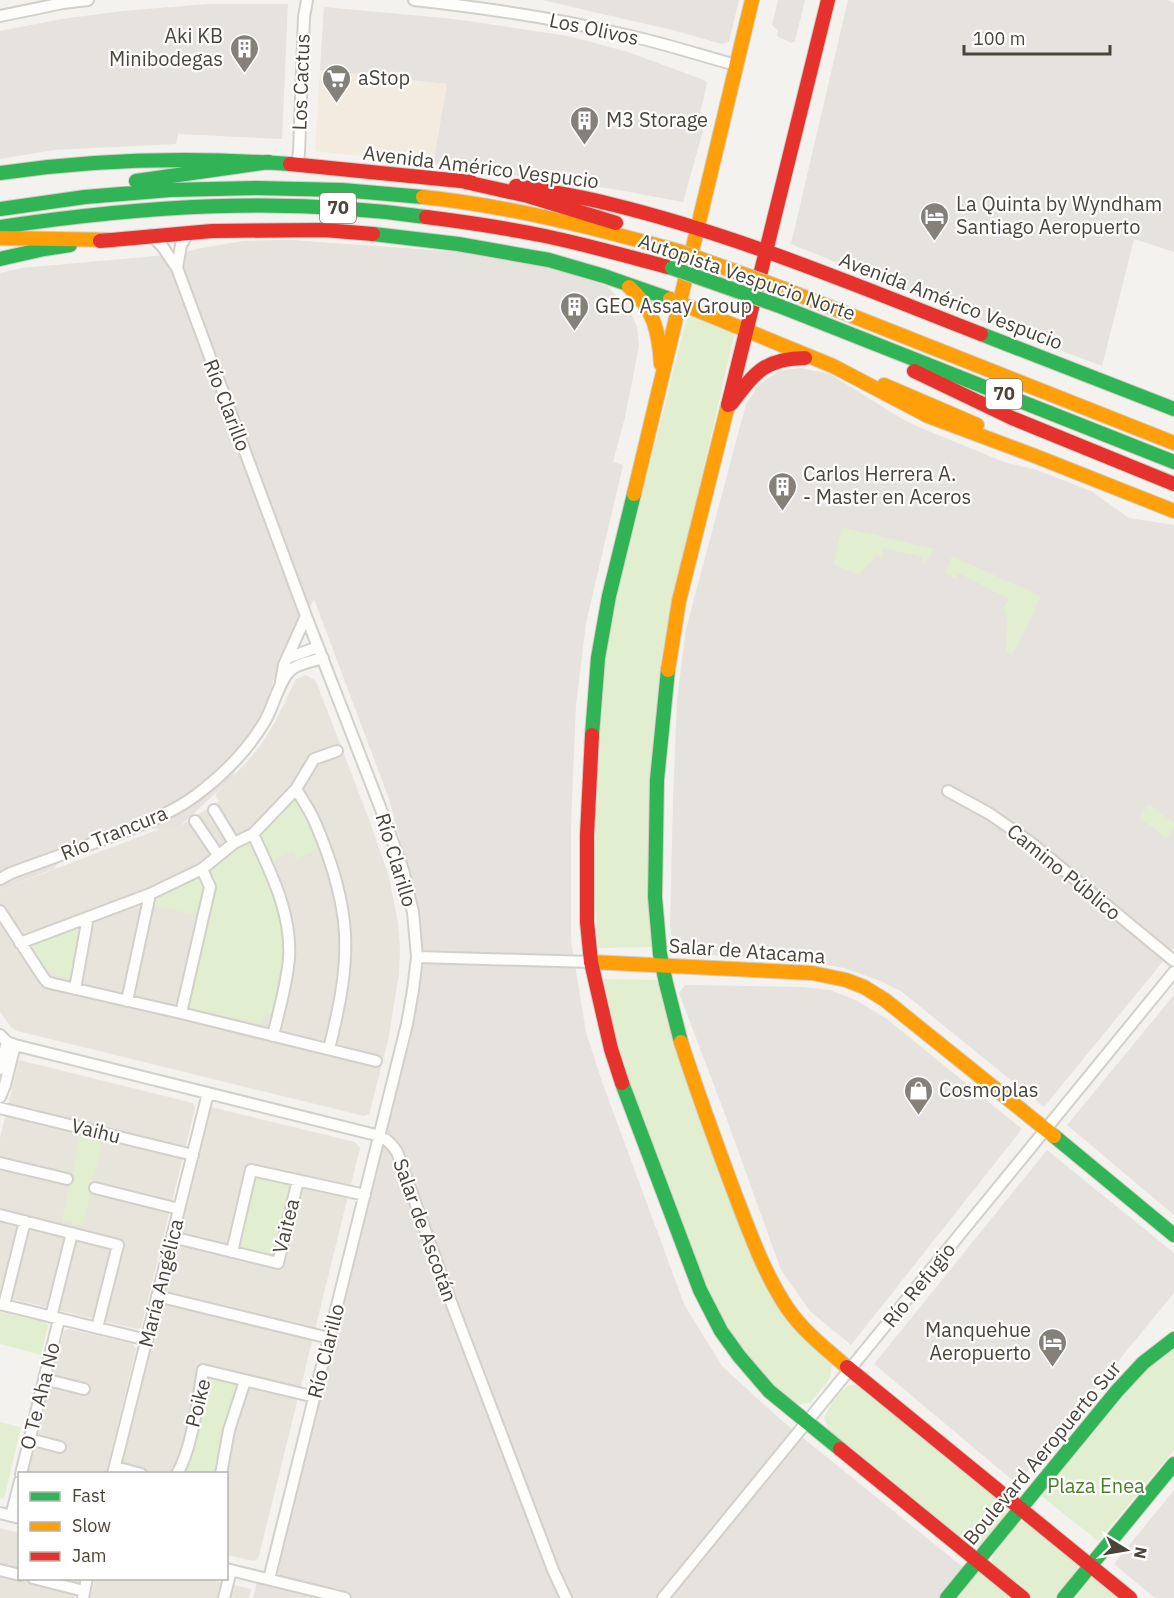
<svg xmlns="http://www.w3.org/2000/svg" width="1174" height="1598" viewBox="0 0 1174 1598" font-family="'IBM Plex Sans',sans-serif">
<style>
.residential{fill:#e7e4dc}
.commercial{fill:#f3ebdf}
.industrial{fill:#e6e2de}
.green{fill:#e1eecf}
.parking{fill:#e6e3df}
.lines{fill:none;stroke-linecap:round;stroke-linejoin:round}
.street-casing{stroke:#d2d0cb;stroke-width:14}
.fast-casing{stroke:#d3cfc5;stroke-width:16}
.slow-casing{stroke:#d3cfc5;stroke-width:16}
.jam-casing{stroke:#d3cfc5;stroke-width:16}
.street{stroke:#fdfdfc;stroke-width:10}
.fast{stroke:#30b455;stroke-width:14}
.slow{stroke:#ff9f0a;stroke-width:14}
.jam{stroke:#e5322d;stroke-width:14}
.fast-bridge-casing{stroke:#ccbfa9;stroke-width:16;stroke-linecap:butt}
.slow-bridge-casing{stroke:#ccbfa9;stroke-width:16;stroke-linecap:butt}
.fast-bridge{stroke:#30b455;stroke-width:14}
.slow-bridge{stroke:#ff9f0a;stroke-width:14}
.labels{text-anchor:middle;stroke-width:4.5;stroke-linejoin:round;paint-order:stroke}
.shield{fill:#fff;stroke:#817c74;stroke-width:1.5}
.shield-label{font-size:18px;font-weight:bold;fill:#4b4439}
.street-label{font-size:20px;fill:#4b4439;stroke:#fff}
.poi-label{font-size:20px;fill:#4b4439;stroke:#fff;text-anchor:start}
.park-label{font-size:20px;fill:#4a7f2a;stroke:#fff}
</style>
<rect width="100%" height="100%" fill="#f4f2ee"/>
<path class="residential" d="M306 675 316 681 370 822 389 877 398 923 400 948 399 974 388 1041 369 1114 364 1116 17 1031 11 1027 0 1012V890L160 829 176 820 180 826 219 801 215 795 246 763 261 745 275 722 296 679Z
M19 1060 193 1103 195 1108 141 1328 136 1329 0 1296V1138Z
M211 1107 355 1142 360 1148 258 1559 254 1561 227 1555 226 1474H120Z
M69 1329 133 1344 136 1349 106 1473 28 1474 64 1331Z
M0 1528 19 1533 20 1578 79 1579 74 1598H0Z
M95 1579H206L251 1589 249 1598H90Z"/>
<path class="commercial" d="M320 70 447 84 433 164 315 151Z"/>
<path class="industrial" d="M542 0H739L729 42 722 44 672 30Z
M848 0H1167L1174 3V252L1134 239 1102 366 956 311 791 244Z
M208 4H288L282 139 178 134 176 144 54 150 0 159V31L62 19 122 11Z
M324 7 454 19 568 36 628 52 704 80 707 83 698 123 703 131 683 202 613 189 433 164 447 84 320 70Z
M288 240 458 252 552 268 607 286 630 310 637 327 639 346 625 417 613 462 623 465 586 623 576 705 571 824V941L586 1032 601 1079 684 1304 722 1366 781 1420 1001 1598H253L257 1581 274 1584 414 1006 422 963V936L415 895 389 799 314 599 275 676 263 714 243 741 233 777 180 826 160 829 135 828 72 850 53 869 0 890V273L21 268 167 255 244 241Z
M800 368 830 374 904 420 921 428 1004 462 1037 470 1091 491 1129 518 1174 525V948L1044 1107 901 991 878 980 844 968 799 960 680 953 673 945 670 926 673 799 677 700 686 629 746 404 759 384 779 371Z
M685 985 801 987 830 990 856 1000 887 1019 1022 1129 851 1345 810 1311 781 1270 726 1117 679 993Z
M1174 995V1215L1067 1125Z
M1047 1150 1174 1253V1293L1017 1484 874 1364Z
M1174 1490V1598H1155L1114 1564Z"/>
<path class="green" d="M688 314 735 332 667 626 661 660 649 866 652 947 598 948 593 858 605 653 613 608Z
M842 527 934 549 928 559 922 564 923 557 882 548 883 556H876L859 575 833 564Z
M952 556 1041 596 1012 656 1006 651 1007 620 1003 607 1009 599 958 573 956 579 945 573Z
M294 800 302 801 321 848 296 859 293 852 277 858 268 871 278 906 285 954 273 1012 264 1018 262 1024 186 1007 207 917 153 906 157 891 224 852 253 839Z
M1149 804 1174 823V828L1166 838 1139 817Z
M80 923 82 929 72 975 68 978 48 972 31 948 36 942Z
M604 979 657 980 744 1232 775 1303 800 1336 832 1364 830 1378 810 1403 800 1404 792 1403 782 1395 742 1351 713 1304 625 1075 613 1033Z
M81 1131 103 1136 83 1225 62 1221Z
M256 1174 290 1182 293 1186 290 1196 286 1202 273 1254 270 1257 236 1249 252 1178Z
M0 1312 45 1322 48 1326 41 1355 0 1344Z
M1174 1348V1450L1098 1541 1040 1495 1137 1381 1149 1367Z
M211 1377 235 1383 237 1388 225 1427 215 1473 184 1474C197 1444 203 1413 207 1381Z
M849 1385H858L1007 1505V1512L980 1546 970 1548 830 1433 824 1418C829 1406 838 1393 849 1385Z
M0 1422 21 1427 4 1499 0 1498Z
M1021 1522H1027L1077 1563 1078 1568 1076 1573 1056 1598H1028L992 1566V1557L1016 1526Z
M979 1571 1011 1598H957Z
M1091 1578 1098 1579 1122 1598H1076Z"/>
<path class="parking" d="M778 0H805L795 41 791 43 777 36 778 31 772 25Z
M288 240 458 252 511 260 490 427 458 418 456 408 270 464 196 249 244 241Z"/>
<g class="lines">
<defs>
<path id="street" d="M414 0C486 8 556 18 626 35 663 43 699 55 736 65
M0 16 63 3 88 0
M297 164 299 153 304 17 307 0
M151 235 162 246 177 268 306 616 382 812 403 870 413 912 417 957 413 990 407 1024 269 1579
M177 268 181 245 189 232
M287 658 318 647
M281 682 284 665 306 616
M296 789C302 799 309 809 314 820 328 852 340 887 344 922 349 964 339 1009 329 1049
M948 791 990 814 1030 842 1174 961
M214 810 234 843
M195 821 218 855
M253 834C271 873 292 914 289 958 287 984 279 1010 273 1036
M0 879 11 873C42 862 72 851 102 840 138 826 174 814 204 789 228 770 249 748 265 721 273 707 280 678 292 669 300 663 313 661 323 658
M0 911 43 977 47 982 54 984 181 1013 376 1061
M20 943 150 894 202 869 234 843 253 834 296 789 314 759 337 751
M417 957 591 962
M75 989 88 917
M127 1001 150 894
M181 1013 210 887 202 869
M0 1035 7 1042 15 1045 380 1136C388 1140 392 1144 397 1152L451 1302 553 1570 566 1598
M0 1069 7 1042
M0 1097 5 1085 15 1045
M0 1108 193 1155
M0 1163 67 1179
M95 1188 179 1209
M0 1215 118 1245 97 1328
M172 1237 278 1263 298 1180
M232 1252 251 1170 365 1195
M157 1296 329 1338
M0 1304 147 1340
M4 1305 25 1221
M51 1317 72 1233
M44 1379 84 1389
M29 1439 60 1447
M115 1467 141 1474
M21 1474 59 1319
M113 1474 208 1093
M177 1474C192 1449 198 1399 203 1370L315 1397
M221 1474 229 1430 245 1381
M0 1513 20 1518
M11 1516 20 1481
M226 1569 345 1598
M0 1570 20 1575
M33 1578 84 1591
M83 1598 87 1578
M224 1598 231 1570
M663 1598 1174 972"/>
<path id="fast" d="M0 173C97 159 193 157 290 164
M136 181 269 162
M0 209 85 197 170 190 256 188 342 190 423 197
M0 227C142 206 283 196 426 217
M373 234 458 244 549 260 604 276 670 299
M0 259 44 249 70 245
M777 305 1174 462
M981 334 1174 409
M668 670 657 780 655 897 660 954 666 983 681 1042
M592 735 598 658 609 596 634 494
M622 1083 700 1290 721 1331 739 1356 769 1391 840 1449
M1054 1136 1174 1235
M947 1598 1117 1391 1143 1363 1174 1339
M1064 1598 1174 1464"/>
<path id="slow" d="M423 197C510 206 594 228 678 251
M0 238 112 240
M629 287C654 309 659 332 661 364
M784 289 1174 443
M670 299 833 366 928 416 1035 456 1174 511
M884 385 977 425
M634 494C674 330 713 165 752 0
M668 670 679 601 728 405
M591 962 812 973 846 980 864 987 885 1000 1054 1136
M681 1042C697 1092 715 1140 733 1189 749 1230 763 1272 788 1309 804 1332 826 1349 847 1367"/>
<path id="jam" d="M290 164 471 182
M461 181 528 196 616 223
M516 186C548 191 579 196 610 204 738 235 860 287 981 334
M426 217C466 222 506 228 545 236 588 245 630 257 672 268
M100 241 212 231 324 230 373 234
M914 371 1012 418 1174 484
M731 404C755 373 763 359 805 358
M728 405 828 0
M592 735 587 835V922L591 962 611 1049 622 1083
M847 1367 1130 1598
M840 1449 1023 1598"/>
</defs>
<use href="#street" class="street-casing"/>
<use href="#fast" class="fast-casing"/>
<use href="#slow" class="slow-casing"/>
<use href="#jam" class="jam-casing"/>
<use href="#street" class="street"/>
<use href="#fast" class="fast"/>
<use href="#slow" class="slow"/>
<use href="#jam" class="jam"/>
<defs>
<path id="fast-bridge" d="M672 268 777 305"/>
<path id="slow-bridge" d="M678 251 784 289"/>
</defs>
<use href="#fast-bridge" class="fast-bridge-casing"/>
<use href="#slow-bridge" class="slow-bridge-casing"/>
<use href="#fast-bridge" class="fast-bridge"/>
<use href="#slow-bridge" class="slow-bridge"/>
</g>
<defs>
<symbol id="building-pin" viewBox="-11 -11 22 30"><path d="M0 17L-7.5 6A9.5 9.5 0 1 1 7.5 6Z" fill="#868178" stroke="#fff"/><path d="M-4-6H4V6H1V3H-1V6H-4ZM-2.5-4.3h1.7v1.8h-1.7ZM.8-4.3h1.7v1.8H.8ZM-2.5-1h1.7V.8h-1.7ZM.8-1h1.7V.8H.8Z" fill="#fff"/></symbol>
<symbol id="supermarket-pin" viewBox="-11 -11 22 30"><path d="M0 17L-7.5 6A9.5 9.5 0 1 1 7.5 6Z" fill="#868178" stroke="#fff"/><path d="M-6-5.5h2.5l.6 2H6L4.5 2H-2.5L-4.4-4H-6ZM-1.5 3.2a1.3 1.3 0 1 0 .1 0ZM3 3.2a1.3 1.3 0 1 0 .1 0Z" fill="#fff"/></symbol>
<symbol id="hotel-pin" viewBox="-11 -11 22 30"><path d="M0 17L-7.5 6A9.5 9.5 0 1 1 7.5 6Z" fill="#868178" stroke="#fff"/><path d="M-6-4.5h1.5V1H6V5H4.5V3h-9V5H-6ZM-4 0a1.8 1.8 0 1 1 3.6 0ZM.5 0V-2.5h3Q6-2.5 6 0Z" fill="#fff"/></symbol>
<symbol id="shop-pin" viewBox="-11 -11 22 30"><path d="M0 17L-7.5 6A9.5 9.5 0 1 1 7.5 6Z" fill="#868178" stroke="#fff"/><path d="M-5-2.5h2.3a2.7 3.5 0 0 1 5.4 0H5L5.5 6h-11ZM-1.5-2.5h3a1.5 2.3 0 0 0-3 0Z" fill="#fff"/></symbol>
</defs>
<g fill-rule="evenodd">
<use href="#building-pin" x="228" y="32" width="33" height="45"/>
<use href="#supermarket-pin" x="320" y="62" width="33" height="45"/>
<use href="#building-pin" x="568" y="104" width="33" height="45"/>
<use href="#hotel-pin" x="918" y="200" width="33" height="45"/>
<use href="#building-pin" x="558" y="290" width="33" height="45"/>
<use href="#building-pin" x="766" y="470" width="33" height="45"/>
<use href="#shop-pin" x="902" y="1074" width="33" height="45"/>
<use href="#hotel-pin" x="1036" y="1326" width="33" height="45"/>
</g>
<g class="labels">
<g class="shield">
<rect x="320" y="193" width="36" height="30" rx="4.5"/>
<rect x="986" y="379" width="36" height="30" rx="4.5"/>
</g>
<g class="shield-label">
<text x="338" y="214">70</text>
<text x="1004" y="400">70</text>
</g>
<g class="street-label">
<text transform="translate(594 29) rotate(12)" y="7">Los Olivos</text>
<text transform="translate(301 82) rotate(-88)" y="7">Los Cactus</text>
<text transform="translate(481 167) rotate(7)" y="7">Avenida Américo Vespucio</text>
<text transform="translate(747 277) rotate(19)" y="7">Autopista Vespucio Norte</text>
<text transform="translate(951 301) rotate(21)" y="7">Avenida Américo Vespucio</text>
<text transform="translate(227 405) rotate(69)" y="7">Río Clarillo</text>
<text transform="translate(114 833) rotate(-22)" y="7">Río Trancura</text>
<text transform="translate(396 860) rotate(73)" y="7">Río Clarillo</text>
<text transform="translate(1064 872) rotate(39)" y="7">Camino Público</text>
<text transform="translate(747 951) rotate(4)" y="7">Salar de Atacama</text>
<text transform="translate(96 1131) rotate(14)" y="7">Vaihu</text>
<text transform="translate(286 1226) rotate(-76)" y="7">Vaitea</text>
<text transform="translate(425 1230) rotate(70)" y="7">Salar de Ascotán</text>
<text transform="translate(161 1283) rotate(-76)" y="7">María Angélica</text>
<text transform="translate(919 1285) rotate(-51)" y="7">Río Refugio</text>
<text transform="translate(326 1351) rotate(-76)" y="7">Río Clarillo</text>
<text transform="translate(40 1396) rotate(-76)" y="7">O Te Aha No</text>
<text transform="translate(198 1403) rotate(-76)" y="7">Poike</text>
<text transform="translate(1042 1453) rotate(-50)" y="7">Boulevard Aeropuerto Sur</text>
</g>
<g class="poi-label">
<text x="223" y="43" text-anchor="end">Aki KB<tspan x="223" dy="23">Minibodegas</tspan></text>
<text x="358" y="85">aStop</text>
<text x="606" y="127">M3 Storage</text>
<text x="956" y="211">La Quinta by Wyndham<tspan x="956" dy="23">Santiago Aeropuerto</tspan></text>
<text x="595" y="313">GEO Assay Group</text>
<text x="803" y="481">Carlos Herrera A.<tspan x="803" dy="23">- Master en Aceros</tspan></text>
<text x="939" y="1097">Cosmoplas</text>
<text x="1031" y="1337" text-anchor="end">Manquehue<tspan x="1031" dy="23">Aeropuerto</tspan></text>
</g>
<g class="park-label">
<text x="1096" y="1493">Plaza Enea</text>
</g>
</g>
<rect x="18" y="1472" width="210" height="108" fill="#ffffff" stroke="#b7b4b0" stroke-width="1.5"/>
<rect x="30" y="1492" width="30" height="9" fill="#30b455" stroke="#b7b4b0" stroke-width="1.5"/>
<text x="72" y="1502" font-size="18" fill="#4b4439">Fast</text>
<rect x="30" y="1522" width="30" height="9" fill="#ff9f0a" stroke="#b7b4b0" stroke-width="1.5"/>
<text x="72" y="1532" font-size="18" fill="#4b4439">Slow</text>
<rect x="30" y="1552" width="30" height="9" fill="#e5322d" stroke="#b7b4b0" stroke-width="1.5"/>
<text x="72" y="1562" font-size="18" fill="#4b4439">Jam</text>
<g transform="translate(1126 1550) rotate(101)" stroke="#ffffff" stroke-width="4.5" paint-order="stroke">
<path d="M0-4.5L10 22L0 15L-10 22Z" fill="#4b4439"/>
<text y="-9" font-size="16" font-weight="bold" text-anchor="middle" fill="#4b4439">N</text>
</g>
<path d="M964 45v9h146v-9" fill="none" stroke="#4b4439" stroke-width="3"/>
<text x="973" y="45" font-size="18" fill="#4b4439" stroke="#ffffff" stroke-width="4.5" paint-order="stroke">100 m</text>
</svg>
